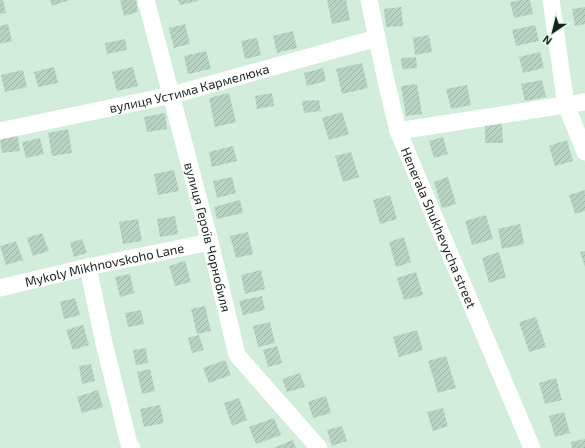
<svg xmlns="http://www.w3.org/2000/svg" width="585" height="448" viewBox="0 0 585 448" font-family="'Exo 2',sans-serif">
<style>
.building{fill:url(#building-hatch)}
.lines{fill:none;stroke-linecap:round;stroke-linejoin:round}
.minor{stroke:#fff;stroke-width:17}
.labels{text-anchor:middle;stroke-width:3.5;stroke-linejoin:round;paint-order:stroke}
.street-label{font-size:13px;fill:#19231c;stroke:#dffbe8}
</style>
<defs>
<pattern id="building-hatch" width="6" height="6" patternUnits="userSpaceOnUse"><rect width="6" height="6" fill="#b8d3c1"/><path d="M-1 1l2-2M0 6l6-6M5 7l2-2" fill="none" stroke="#9eb5a5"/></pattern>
</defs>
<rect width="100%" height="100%" fill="#d2eedb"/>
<path class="building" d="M0 0H3L6 13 0 14Z
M50 0H69L52 6Z
M120 0H136L138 12 124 16Z
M178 0H197L198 1 180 5Z
M327 0H346L350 20 332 24Z
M521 0H530L533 14 514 18 510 2Z
M401 7 403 26 386 27 384 9Z
M585 7V24L575 26 572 9Z
M8 24 12 41 0 44V26Z
M185 24 190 44 174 48 169 28Z
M535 25 539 41 516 46 512 30Z
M293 31 297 48 277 53 273 36Z
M429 35 432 52 415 55 413 38Z
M257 38 261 55 245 59 241 41Z
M125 39 127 50 107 54 105 43Z
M206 51 211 69 188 74 184 56Z
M540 52 544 68 523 73 519 57Z
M416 57 417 68 402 69 401 58Z
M362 63 368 88 342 94 336 69Z
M54 67 58 83 38 87 34 72Z
M133 67 138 86 117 91 112 72Z
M323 68 326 81 307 86 304 73Z
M23 70 27 87 5 92 1 75Z
M542 80 546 97 525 101 521 84Z
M417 84 422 114 406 116 401 86Z
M467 85 471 105 451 109 446 89Z
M229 93 236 122 215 127 209 98Z
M272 93 274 106 257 109 255 96Z
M319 100 321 111 304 113 302 101Z
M342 112 349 134 329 140 322 118Z
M165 113 167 129 147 132 144 117Z
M485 123H502L503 143H485Z
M68 129 72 153 52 156 48 133Z
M17 133 20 151 2 153 0 138Z
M443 137 448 154 434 158 429 141Z
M40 138 44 154 26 158 22 142Z
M567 140 573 161 555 166 549 146Z
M233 146 237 161 212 167 209 152Z
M351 152 359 177 343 182 335 156Z
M174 170 179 191 158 195 154 174Z
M232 177 236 193 217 198 213 181Z
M448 177 456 204 442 208 434 182Z
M585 190V211L575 214 569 195Z
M390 195 397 219 380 224 373 200Z
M240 200 243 213 217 219 214 207Z
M486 215 493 239 472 245 465 221Z
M175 216 178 234 160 237 157 219Z
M138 219 142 241 123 244 119 222Z
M520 224 524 244 502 249 498 229Z
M248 232 253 254 236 258 230 236Z
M42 233 49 251 33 256 27 238Z
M404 237 411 262 396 267 389 242Z
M82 239 87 253 74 257 70 243Z
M16 241 23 260 6 265 0 246Z
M585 251V267L580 252Z
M499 252 506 277 489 283 482 258Z
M185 261 191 282 175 286 169 266Z
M261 270 265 289 245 294 241 275Z
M416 272 423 295 404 300 397 278Z
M130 274 134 293 120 297 115 277Z
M262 296 265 310 243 315 239 301Z
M75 298 80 315 64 319 60 302Z
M205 306 211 331 197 334 191 309Z
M141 310 144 324 128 327 125 313Z
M536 317 546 347 529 352 519 322Z
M270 322 275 343 258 347 253 326Z
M83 325 89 345 73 350 66 330Z
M417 330 423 350 399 357 393 337Z
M199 335 204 350 192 353 188 338Z
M277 346 282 363 268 367 263 350Z
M146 348 148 363 136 365 133 350Z
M446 356 456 388 438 393 428 361Z
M225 360 231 375 209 383 203 368Z
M91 364 95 381 82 384 79 366Z
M150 369 155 391 142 394 137 372Z
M300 373 305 387 287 392 282 379Z
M556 378 562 400 545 404 539 383Z
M98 390 103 407 82 413 77 397Z
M326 396 331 413 313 418 308 402Z
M239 398 247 420 232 426 224 403Z
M160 405 164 423 144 427 140 409Z
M443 408 448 426 433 431 427 412Z
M564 412 570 433 555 437 549 416Z
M274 418 281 435 256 444 249 427Z
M342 426 347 441 332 446 327 430Z
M585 439V448H572L571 442Z
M293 440 296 448H273Z"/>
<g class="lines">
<g class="minor">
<path id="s1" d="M146 0 210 242 237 355 319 448"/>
<path id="s2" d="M369 0 386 81 398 131 532 448"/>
<path d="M551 0 566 105 585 152"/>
<path id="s3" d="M0 131 172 95 377 38"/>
<path d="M398 131 585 102"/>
<path d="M88 267 104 343 129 444 132 448"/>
<path id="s4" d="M0 288 88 267 210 242"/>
</g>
</g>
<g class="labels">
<g class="street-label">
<text dy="5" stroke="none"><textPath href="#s3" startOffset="194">вулиця Устима Кармелюка</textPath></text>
<text dy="5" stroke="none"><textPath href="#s2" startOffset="239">Henerala Shukhevycha street</textPath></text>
<text dy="5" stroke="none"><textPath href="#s1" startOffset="245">вулиця Героїв Чорнобиля</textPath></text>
<text dy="5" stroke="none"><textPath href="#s4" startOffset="107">Mykoly Mikhnovskoho Lane</textPath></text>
</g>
</g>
<g transform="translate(553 32) rotate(215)" stroke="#dffbe8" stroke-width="3" paint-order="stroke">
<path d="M0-3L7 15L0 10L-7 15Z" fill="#19231c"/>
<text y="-6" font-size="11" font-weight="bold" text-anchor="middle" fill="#19231c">N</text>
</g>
</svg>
